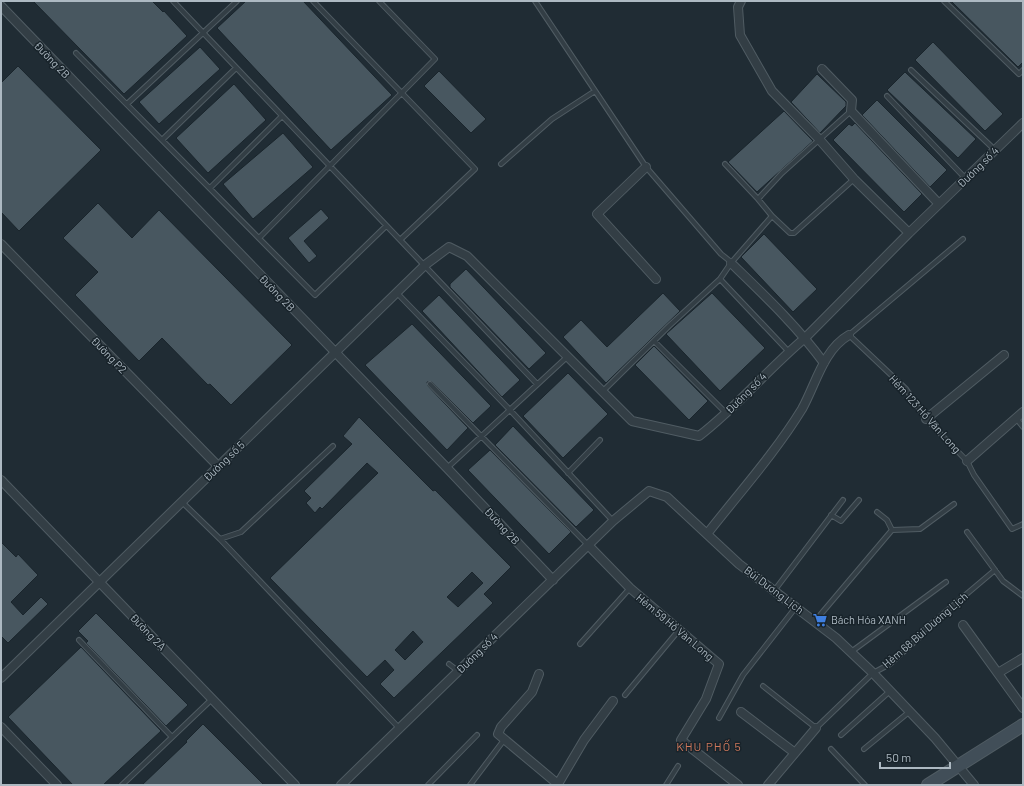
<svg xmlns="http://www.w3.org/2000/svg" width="1024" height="786" viewBox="0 0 1024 786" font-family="Barlow,sans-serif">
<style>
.building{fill:#485760;stroke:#1a252c;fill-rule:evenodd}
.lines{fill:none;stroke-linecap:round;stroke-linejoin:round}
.lane-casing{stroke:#505c63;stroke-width:6}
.street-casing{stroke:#505c63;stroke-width:10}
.secondary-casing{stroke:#505c63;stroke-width:14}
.lane{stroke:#333e45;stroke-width:4}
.street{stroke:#333e45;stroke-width:8}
.secondary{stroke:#414e58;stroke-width:12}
.labels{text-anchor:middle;stroke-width:3;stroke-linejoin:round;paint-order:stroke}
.street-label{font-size:11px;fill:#adb9c2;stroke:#18232a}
.poi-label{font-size:11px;fill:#adb9c2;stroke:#18232a;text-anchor:start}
.neighbourhood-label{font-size:12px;letter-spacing:1px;fill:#ce785c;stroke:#18232a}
</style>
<rect width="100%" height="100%" fill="#202c34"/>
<path class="building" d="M33 1H152L163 12 164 11 187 36 124 94Z
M246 1H303L392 95 331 150 217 28Z
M951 1H1023V62L1018 67Z
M933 42 1003 114 985 131 915 60Z
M200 47 220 69 159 124 139 102Z
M18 66 101 150 19 231 1 212V83Z
M439 71 486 119 471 133 424 86Z
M905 72 976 139 958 158 887 90Z
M817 74 846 102V106L820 133 791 102Z
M234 84 266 120 208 173 176 138Z
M877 100 947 170 930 187 862 115Z
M784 111 813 141 757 192 728 162Z
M855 123 922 194 904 212 833 140 849 124 852 126Z
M283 133 313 167 253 219 223 184Z
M98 203 132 238 159 210 292 345 231 405 210 384 208 385 162 338 139 361 75 295 98 272 63 238Z
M321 209 329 218 304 241 317 256 309 263 288 238Z
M764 234 817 289 793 312 741 257Z
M466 269 546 353 529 369 450 287V284Z
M663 293 680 311 606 383 563 337 581 320 607 347Z
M712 293 765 348 720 391 666 334Z
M439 295 520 380 502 397 422 311Z
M412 324 491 406 473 423 432 382H427L428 386 468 428 447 450 365 365Z
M654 346 708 401 689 420 635 365Z
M568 373 608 414 563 458 523 416Z
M359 417 433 491 435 490 511 567 484 594 493 603 394 698 380 684 394 670 385 660 367 677 270 578 378 473 367 463 322 509 320 507 315 513 306 503 311 498 304 491 352 444 343 436ZM472 572 483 583 458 607 447 597ZM413 631 423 642 405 660 395 650Z
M513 426 594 510 576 527 495 445Z
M490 450 571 532 549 554 468 470Z
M1 542 16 557 18 554 38 575 11 602 23 615 41 597 48 604 8 643 1 636Z
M96 613 188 705 166 726 86 643 88 641 78 631Z
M81 647 161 731 103 785H73L8 717Z
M203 724 264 785H142L187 742 186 741Z"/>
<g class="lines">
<defs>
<path id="lane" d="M173 1 537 384
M313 1 475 169 400 240
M535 1 646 167 721 254 731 262
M944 1 1019 74 1023 70
M76 53 315 295 386 226
M911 70 995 150
M887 96 966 179
M127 104 237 1
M162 140 236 68
M501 164 552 119 595 91
M725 164 758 199
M210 188 282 116
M772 216 790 233H794L854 179
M259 238 435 59 379 1
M963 239 849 335 906 389 926 419 967 461 974 475 1012 529 1023 524
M720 279 789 352
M397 293 510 410 613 521
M654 341 726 413
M430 384 588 545
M602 392 669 326 720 279 731 263 772 216 758 199 782 173 851 111
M1016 418 1023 427
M447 468 567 357
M568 473 600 440
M182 502 220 539 241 532 333 446
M877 512 887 520 892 530
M831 515 841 521 859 500
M967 532 1003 581 1023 596
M220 539 399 728
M774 591 843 500
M815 621 892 530 920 529 954 504
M79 640 172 737
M580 644 630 588
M851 652 946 582
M449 664 458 671
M763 686 816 728 873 673 890 664 922 635 924 630 995 570
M625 695 679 630
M719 718 743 675 796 607
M841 735 890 691
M831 749 865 785
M864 749 909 712
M122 785 212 699
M428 785 477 735
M470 785 504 740
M666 785 678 766"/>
<path id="street" d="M741 1 738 7 740 35 772 91 819 139 854 179 909 233
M1 6 447 468 553 580
M822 69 852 100 851 111 939 204
M646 167 597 214 656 279
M1 244 218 466
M731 263C764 295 797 326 824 363
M926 419 1004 355
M967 461 1023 412
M1 480 295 785
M707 534C739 493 775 453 802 409 816 384 823 350 849 335
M588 545 630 588 719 664 706 699 681 740 738 785
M963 625 1023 708
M998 673 1023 658
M539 674 532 692 501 727 498 734 559 785
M1 678 425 265 449 247 467 256 632 421 699 436C737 407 768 369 805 338L909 233 1023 123
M741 712 795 753
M1 727 57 785
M558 784 584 740 613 701
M341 785 613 521 649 491 667 497 739 564 836 638 873 673 935 738 974 785
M768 785 816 728"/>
<path id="secondary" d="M928 785 1023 725"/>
</defs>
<use href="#lane" class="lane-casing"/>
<use href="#street" class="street-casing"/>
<use href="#secondary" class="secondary-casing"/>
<use href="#lane" class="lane"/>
<use href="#street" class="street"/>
<use href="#secondary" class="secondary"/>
</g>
<defs>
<symbol id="supermarket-bare" viewBox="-9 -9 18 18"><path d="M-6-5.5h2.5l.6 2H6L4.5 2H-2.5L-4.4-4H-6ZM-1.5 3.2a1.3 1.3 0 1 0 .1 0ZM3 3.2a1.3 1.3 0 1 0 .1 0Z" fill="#3f7fe0" stroke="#18232a" stroke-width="2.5" paint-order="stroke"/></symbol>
</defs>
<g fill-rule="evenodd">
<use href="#supermarket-bare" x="810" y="610" width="20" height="20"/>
</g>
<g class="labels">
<g class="street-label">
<text transform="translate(52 60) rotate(46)" y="4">Đường 2B</text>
<text transform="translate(978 167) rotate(-44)" y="4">Đường số 4</text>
<text transform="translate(277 293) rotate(46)" y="4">Đường 2B</text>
<text transform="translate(109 355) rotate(46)" y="4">Đường P2</text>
<text transform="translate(746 393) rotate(-45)" y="4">Đường số 4</text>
<text transform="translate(925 414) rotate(48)" y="4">Hẻm 123 Hồ Văn Long</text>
<text transform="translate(224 461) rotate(-44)" y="4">Đường số 5</text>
<text transform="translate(502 526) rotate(47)" y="4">Đường 2B</text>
<text transform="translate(774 590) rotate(37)" y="4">Bùi Dương Lịch</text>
<text transform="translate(675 627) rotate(40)" y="4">Hẻm 59 Hồ Văn Long</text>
<text transform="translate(925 630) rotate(-41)" y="4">Hẻm 68 Bùi Dương Lịch</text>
<text transform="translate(148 632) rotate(46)" y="4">Đường 2A</text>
<text transform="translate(477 653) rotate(-44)" y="4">Đường số 4</text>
</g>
<g class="poi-label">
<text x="831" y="624">Bách Hóa XANH</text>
</g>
<g class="neighbourhood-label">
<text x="709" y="751">KHU PHỐ 5</text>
</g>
</g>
<rect width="1024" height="786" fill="none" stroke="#adb9c2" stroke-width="4"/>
<path d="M880 762v6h70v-6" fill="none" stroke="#adb9c2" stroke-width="2"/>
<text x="886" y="762" font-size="12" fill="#adb9c2" stroke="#18232a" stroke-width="3" paint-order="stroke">50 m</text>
</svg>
